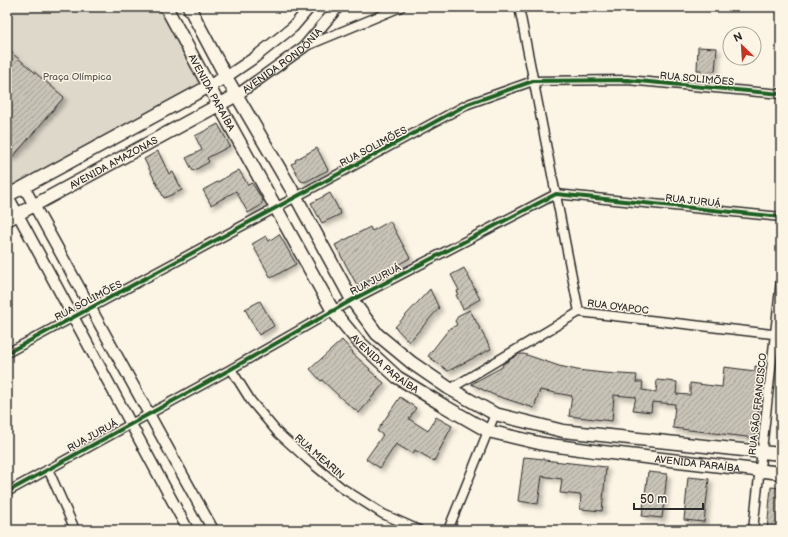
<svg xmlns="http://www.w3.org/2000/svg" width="788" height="537" viewBox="0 0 788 537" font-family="'Balsamiq Sans',sans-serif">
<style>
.green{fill:#ded8ca;stroke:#84827a}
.building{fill:url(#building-hatch);stroke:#2b2b2b;filter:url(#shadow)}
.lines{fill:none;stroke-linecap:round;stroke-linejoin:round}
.minor-casing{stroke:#2b2b2b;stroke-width:11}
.tertiary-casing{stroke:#2b2b2b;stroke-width:13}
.secondary-casing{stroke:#2b2b2b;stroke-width:15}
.minor{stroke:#fcf5e5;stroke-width:8}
.tertiary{stroke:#fcf5e5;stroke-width:10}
.secondary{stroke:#fcf5e5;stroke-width:12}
.cycleway-casing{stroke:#fcf5e5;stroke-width:6}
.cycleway{stroke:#1b5e20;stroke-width:4}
.labels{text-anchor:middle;stroke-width:3;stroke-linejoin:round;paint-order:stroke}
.street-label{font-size:10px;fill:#2b2b2b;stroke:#fcf5e5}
.park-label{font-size:10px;fill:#585653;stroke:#fcf5e5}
</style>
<defs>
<pattern id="building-hatch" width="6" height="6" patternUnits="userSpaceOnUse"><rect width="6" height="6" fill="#c8c3b7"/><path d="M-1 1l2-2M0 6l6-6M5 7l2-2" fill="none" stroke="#a39f95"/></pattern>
<filter id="shadow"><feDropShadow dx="3.5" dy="3.5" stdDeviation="2" flood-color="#0004"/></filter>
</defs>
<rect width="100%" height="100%" fill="#fcf5e5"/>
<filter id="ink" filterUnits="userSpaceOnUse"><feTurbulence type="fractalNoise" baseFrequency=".025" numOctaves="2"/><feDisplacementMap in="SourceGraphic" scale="8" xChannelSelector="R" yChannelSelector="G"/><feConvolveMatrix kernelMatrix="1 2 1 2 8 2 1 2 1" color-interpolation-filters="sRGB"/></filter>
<g filter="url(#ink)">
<path class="green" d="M7 7H163L204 86 7 193Z"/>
<path class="building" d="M698 47 717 48 715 71 697 70Z
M7 49 64 97 12 158 7 153Z
M218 124 230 146 207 158 209 162 193 171 186 158 202 150 195 136Z
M317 148 328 170 305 182 301 181 291 164 296 162 295 160Z
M158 151 169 174 173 172 182 190 164 198 144 159Z
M239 170 248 185 252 183 263 201 260 206 248 213 236 191 211 205 203 190Z
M330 193 341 214 322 223 311 203Z
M390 221 410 258 358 287 335 245 370 227 372 231Z
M279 234 296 264 271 278 252 244 266 236 269 241Z
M464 268 480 299 463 309 456 295 458 294 457 291 459 290 451 275Z
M430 289 439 308 409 342 395 327Z
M260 301 274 326 259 335 245 309Z
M470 310 491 349 448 371 428 356 449 329 457 325 455 321 459 315Z
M342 340 353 352 352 353 370 369 369 370 384 383 359 413 342 399 322 380 321 381 310 369Z
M519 354H524L559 366 577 370 604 373 637 375 636 382H643L642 390 656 392 657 380 677 382 676 394 690 395V383L722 387 724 367 755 371V366L764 367 755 438 673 428 675 404 652 402 651 412 633 410 636 397 614 395 612 421 569 416 572 396 540 390 534 408 494 395 471 384 502 367 503 364Z
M400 397 416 408 409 419 428 431 436 417 452 426 434 461 415 450 413 454 396 444 380 468 366 459 383 435 377 431Z
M524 457 544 459V460L606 467 602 511 580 509 581 495 560 493 562 479 542 476 538 504 518 501Z
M648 472 667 474 662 518 642 516Z
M688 477 709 479 704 522 684 520Z
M771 487 781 488V530H767Z"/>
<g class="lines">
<defs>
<path id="minor" d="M519 7 579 312
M304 47 401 7
M7 353 468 104 533 81 627 80 781 94
M231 369 251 401 278 433 308 460 342 488 383 514 419 530
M450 389 579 312 781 335
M48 469 73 525 74 530
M7 492 231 369 352 300 556 194 781 217
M448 530 495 414
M753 530 781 280"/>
<g id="tertiary">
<path d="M226 77 254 58 293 27 310 7"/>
<path id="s1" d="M237 95 304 47 338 7"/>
<path d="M24 187 213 530"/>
<path d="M8 196 188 530"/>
</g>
<g id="secondary">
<path id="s2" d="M166 7 219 105 333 311 357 340 397 377 446 407 488 431 543 444 594 451 781 473"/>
<path d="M189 7 226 77 296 197 352 300 377 334 412 363 450 389 495 414 563 431 781 454"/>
<path d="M7 196 226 77"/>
<path id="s3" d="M7 220 237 95"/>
</g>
</defs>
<use href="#minor" class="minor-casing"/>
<use href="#tertiary" class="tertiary-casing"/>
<use href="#secondary" class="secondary-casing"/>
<use href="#minor" class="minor"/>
<use href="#tertiary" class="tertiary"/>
<use href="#secondary" class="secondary"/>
<defs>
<path id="cycleway" d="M7 353 468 104 533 81 627 80 781 94
M7 492 231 369 352 300 556 194 781 217"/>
</defs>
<use href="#cycleway" class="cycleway-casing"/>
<use href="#cycleway" class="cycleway"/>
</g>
</g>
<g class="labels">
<g class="street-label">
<text dy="4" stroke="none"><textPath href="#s1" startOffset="57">AVENIDA RONDÔNIA</textPath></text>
<text transform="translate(697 78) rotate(5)" y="4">RUA SOLIMÕES</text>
<text dy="4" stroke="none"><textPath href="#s2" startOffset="97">AVENIDA PARAÍBA</textPath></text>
<text transform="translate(373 146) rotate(-28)" y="4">RUA SOLIMÕES</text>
<text dy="4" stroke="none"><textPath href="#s3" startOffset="121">AVENIDA AMAZONAS</textPath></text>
<text transform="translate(693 200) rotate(6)" y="4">RUA JURUÁ</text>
<text transform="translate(375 279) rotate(-28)" y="4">RUA JURUÁ</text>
<text transform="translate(88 300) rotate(-28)" y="4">RUA SOLIMÕES</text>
<text transform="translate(618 306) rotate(7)" y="4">RUA OYAPOC</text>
<text dy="4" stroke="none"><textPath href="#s2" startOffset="421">AVENIDA PARAÍBA</textPath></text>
<text transform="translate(757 404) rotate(-84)" y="4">RUA SÃO FRANCISCO</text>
<text transform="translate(92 435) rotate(-29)" y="4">RUA JURUÁ</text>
<text transform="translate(320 456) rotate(41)" y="4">RUA MEARIN</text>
<text dy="4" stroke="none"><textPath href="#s2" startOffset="757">AVENIDA PARAÍBA</textPath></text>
</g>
<g class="park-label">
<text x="77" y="80">Praça Olímpica</text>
</g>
</g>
<rect width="788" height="537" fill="none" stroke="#fcf5e5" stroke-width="24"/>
<rect x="12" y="12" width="764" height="513" fill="none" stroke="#2b2b2b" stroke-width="1.5" filter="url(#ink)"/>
<g transform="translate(742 46) rotate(335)"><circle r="19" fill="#fcf5e5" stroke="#a8a49b"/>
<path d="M0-3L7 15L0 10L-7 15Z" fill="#c8321e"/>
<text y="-6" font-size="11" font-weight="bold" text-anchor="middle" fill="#2b2b2b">N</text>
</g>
<path d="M634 503v6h69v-6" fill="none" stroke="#2b2b2b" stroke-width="2"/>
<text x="640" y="503" font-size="12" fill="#2b2b2b" stroke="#fcf5e5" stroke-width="3" paint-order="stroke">50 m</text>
</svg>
